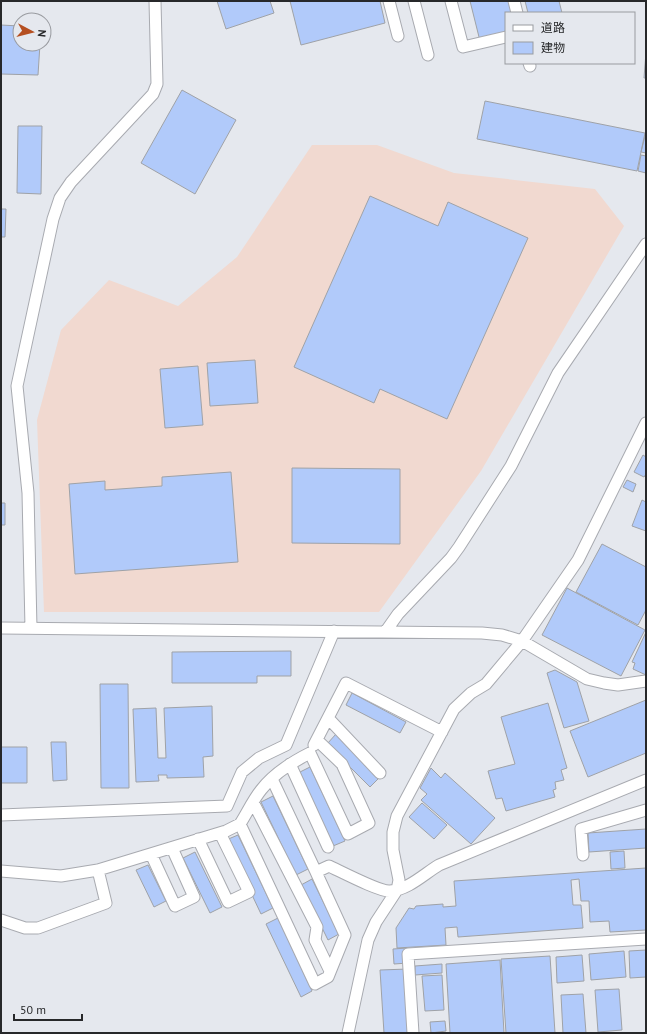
<svg xmlns="http://www.w3.org/2000/svg" width="647" height="1034" viewBox="0 0 647 1034" font-family="'PT Sans','Noto Sans JP',sans-serif">
<style>
.commercial{fill:#f1d9d0}
.building{fill:#b1cafa;stroke:#9fa2a7}
.lines{fill:none;stroke-linecap:round;stroke-linejoin:round}
.minor-casing{stroke:#a8aab0;stroke-width:13}
.minor{stroke:#fff;stroke-width:11}
</style>
<rect width="100%" height="100%" fill="#e5e8ee"/>
<path class="commercial" d="M312 145H377L454 173 595 189 624 226 481 471 379 612H44L37 420 61 330 109 280 178 306 237 257Z"/>
<path class="building" d="M217 1H270L274 13 226 29Z
M290 1H380L385 23 301 45Z
M470 1H509L512 13H506V34L480 41Z
M525 1H559L562 13H528Z
M1 25 20 26V44H40L38 75 1 74Z
M646 52V78H644Z
M182 90 236 120 195 194 141 163Z
M485 101 645 133 637 171 477 139Z
M18 126H42L41 194 17 193Z
M645 136H646V153L641 152Z
M641 155 646 156V173L638 171Z
M370 196 438 226 448 202 528 238 447 419 380 389 374 403 294 367Z
M1 209H6L5 237H1Z
M255 360 258 403 210 406 207 363Z
M198 366 203 425 165 428 160 369Z
M643 455 646 457V474L644 477 634 472Z
M292 468 400 469V544L292 543Z
M231 472 238 562 75 574 69 484 105 481V490L162 486V477Z
M627 480 636 484 633 492 623 487Z
M642 500 646 502V531L632 526Z
M1 503H5V525H1Z
M602 544 646 567V610L638 625 576 592Z
M567 588 645 630 621 676 542 635Z
M646 632V675L633 669 635 663 632 662Z
M291 651V676H257V683H172V652Z
M555 670 577 682 589 721 564 728 547 673Z
M100 684H128L129 788H101Z
M352 693 406 722 400 733 346 705Z
M646 700V753L588 777 570 731Z
M548 703 567 768 561 770 564 780 555 782 556 789 553 790 555 797 506 811 502 798 496 799 488 771 515 764 501 717Z
M212 706 213 756 203 757 204 777 167 778V775H158L159 781 136 782 133 709 156 708 158 758H166L164 708Z
M336 734 379 778 370 787 327 744Z
M51 742H66L67 780 53 781Z
M1 747H27V783H1Z
M310 767 345 841 333 846 298 773Z
M431 768 441 778 445 773 495 818 471 844 421 800 427 794 420 788Z
M273 796 308 869 296 875 261 802Z
M422 803 447 825 434 839 409 817Z
M646 829V848L589 852 588 833Z
M238 835 273 908 261 914 226 840Z
M624 851 625 868 611 869 610 852Z
M195 852 222 907 210 913 183 858Z
M148 865 166 901 154 907 136 870Z
M646 868V930L610 932 609 921 590 922 589 901H581L579 879 571 880 573 905H581L583 928 458 937 457 927 445 928 446 945 397 948 396 928 409 908 414 909 416 906 443 904V907L456 906 454 881Z
M312 879 339 934 328 940 301 885Z
M278 918 312 991 301 997 266 924Z
M407 948 408 963 394 964 393 949Z
M646 950V977L630 978 629 951Z
M624 951 626 977 591 980 589 954Z
M582 955 584 981 557 983 556 957Z
M550 956 555 1033H506L501 959Z
M500 960 504 1033H450L446 964Z
M442 964V973L415 975V966Z
M408 969 412 1033H384L380 970Z
M442 975 444 1010 425 1011 422 976Z
M619 989 622 1030 598 1032 595 990Z
M583 994 586 1033H563L561 995Z
M445 1021 446 1031 431 1033 430 1022Z"/>
<g class="lines">
<defs>
<path id="minor" d="M389 1 398 36
M414 1 428 55
M451 1 463 47 506 37
M514 1 517 13
M529 63 530 66
M1 628 482 633 502 635 522 641 587 679 604 683 618 685 646 681
M31 628 28 493 17 386 53 219 60 198 71 182 153 94 157 84 155 1
M386 631 398 614 451 558 459 547 511 466 558 373 646 244
M328 718 380 773
M317 740 342 764 369 823 348 834 310 753C292 762 274 773 261 790 253 800 247 813 240 824L315 984 328 977 345 935 316 872 329 866C340 871 380 892 390 891 408 890 424 874 439 865L646 780
M314 745 346 683 442 732
M290 764 328 847
M272 779 316 872
M253 802 317 927 315 940 330 971
M1 815 227 806 242 772 259 758 286 745 334 631
M198 839 228 902 249 892 220 833
M151 854 175 906 194 897 172 848
M583 855 581 829 646 810
M1 871 61 876 98 870 226 831 240 824
M1 920 25 928H38L106 903 98 870
M348 1033 368 940 376 922 397 890 399 880 393 850V832L397 816 454 709 471 693 486 684 522 641 578 560 646 423
M413 1033 408 954 646 939"/>
</defs>
<use href="#minor" class="minor-casing"/>
<use href="#minor" class="minor"/>
</g>
<rect width="647" height="1034" fill="none" stroke="#27282a" stroke-width="4"/>
<rect x="505" y="12" width="130" height="52" fill="#e5e8ee" stroke="#999ba0"/>
<rect x="513" y="25" width="20" height="6" fill="#ffffff" stroke="#999ba0"/>
<text x="541" y="32" font-size="12" fill="#27282a">道路</text>
<rect x="513" y="42" width="20" height="12" fill="#b1cafa" stroke="#999ba0"/>
<text x="541" y="52" font-size="12" fill="#27282a">建物</text>
<g transform="translate(32 32) rotate(97)"><circle r="19" fill="#e5e8ee" stroke="#999ba0"/>
<path d="M0-3L7 15L0 10L-7 15Z" fill="#b54f21"/>
<text y="-6" font-size="11" font-weight="bold" text-anchor="middle" fill="#27282a">N</text>
</g>
<path d="M14 1014v6h68v-6" fill="none" stroke="#27282a" stroke-width="2"/>
<text x="20" y="1014" font-size="12" fill="#27282a" stroke="#e5e8ee" stroke-width="3" paint-order="stroke">50 m</text>
</svg>
